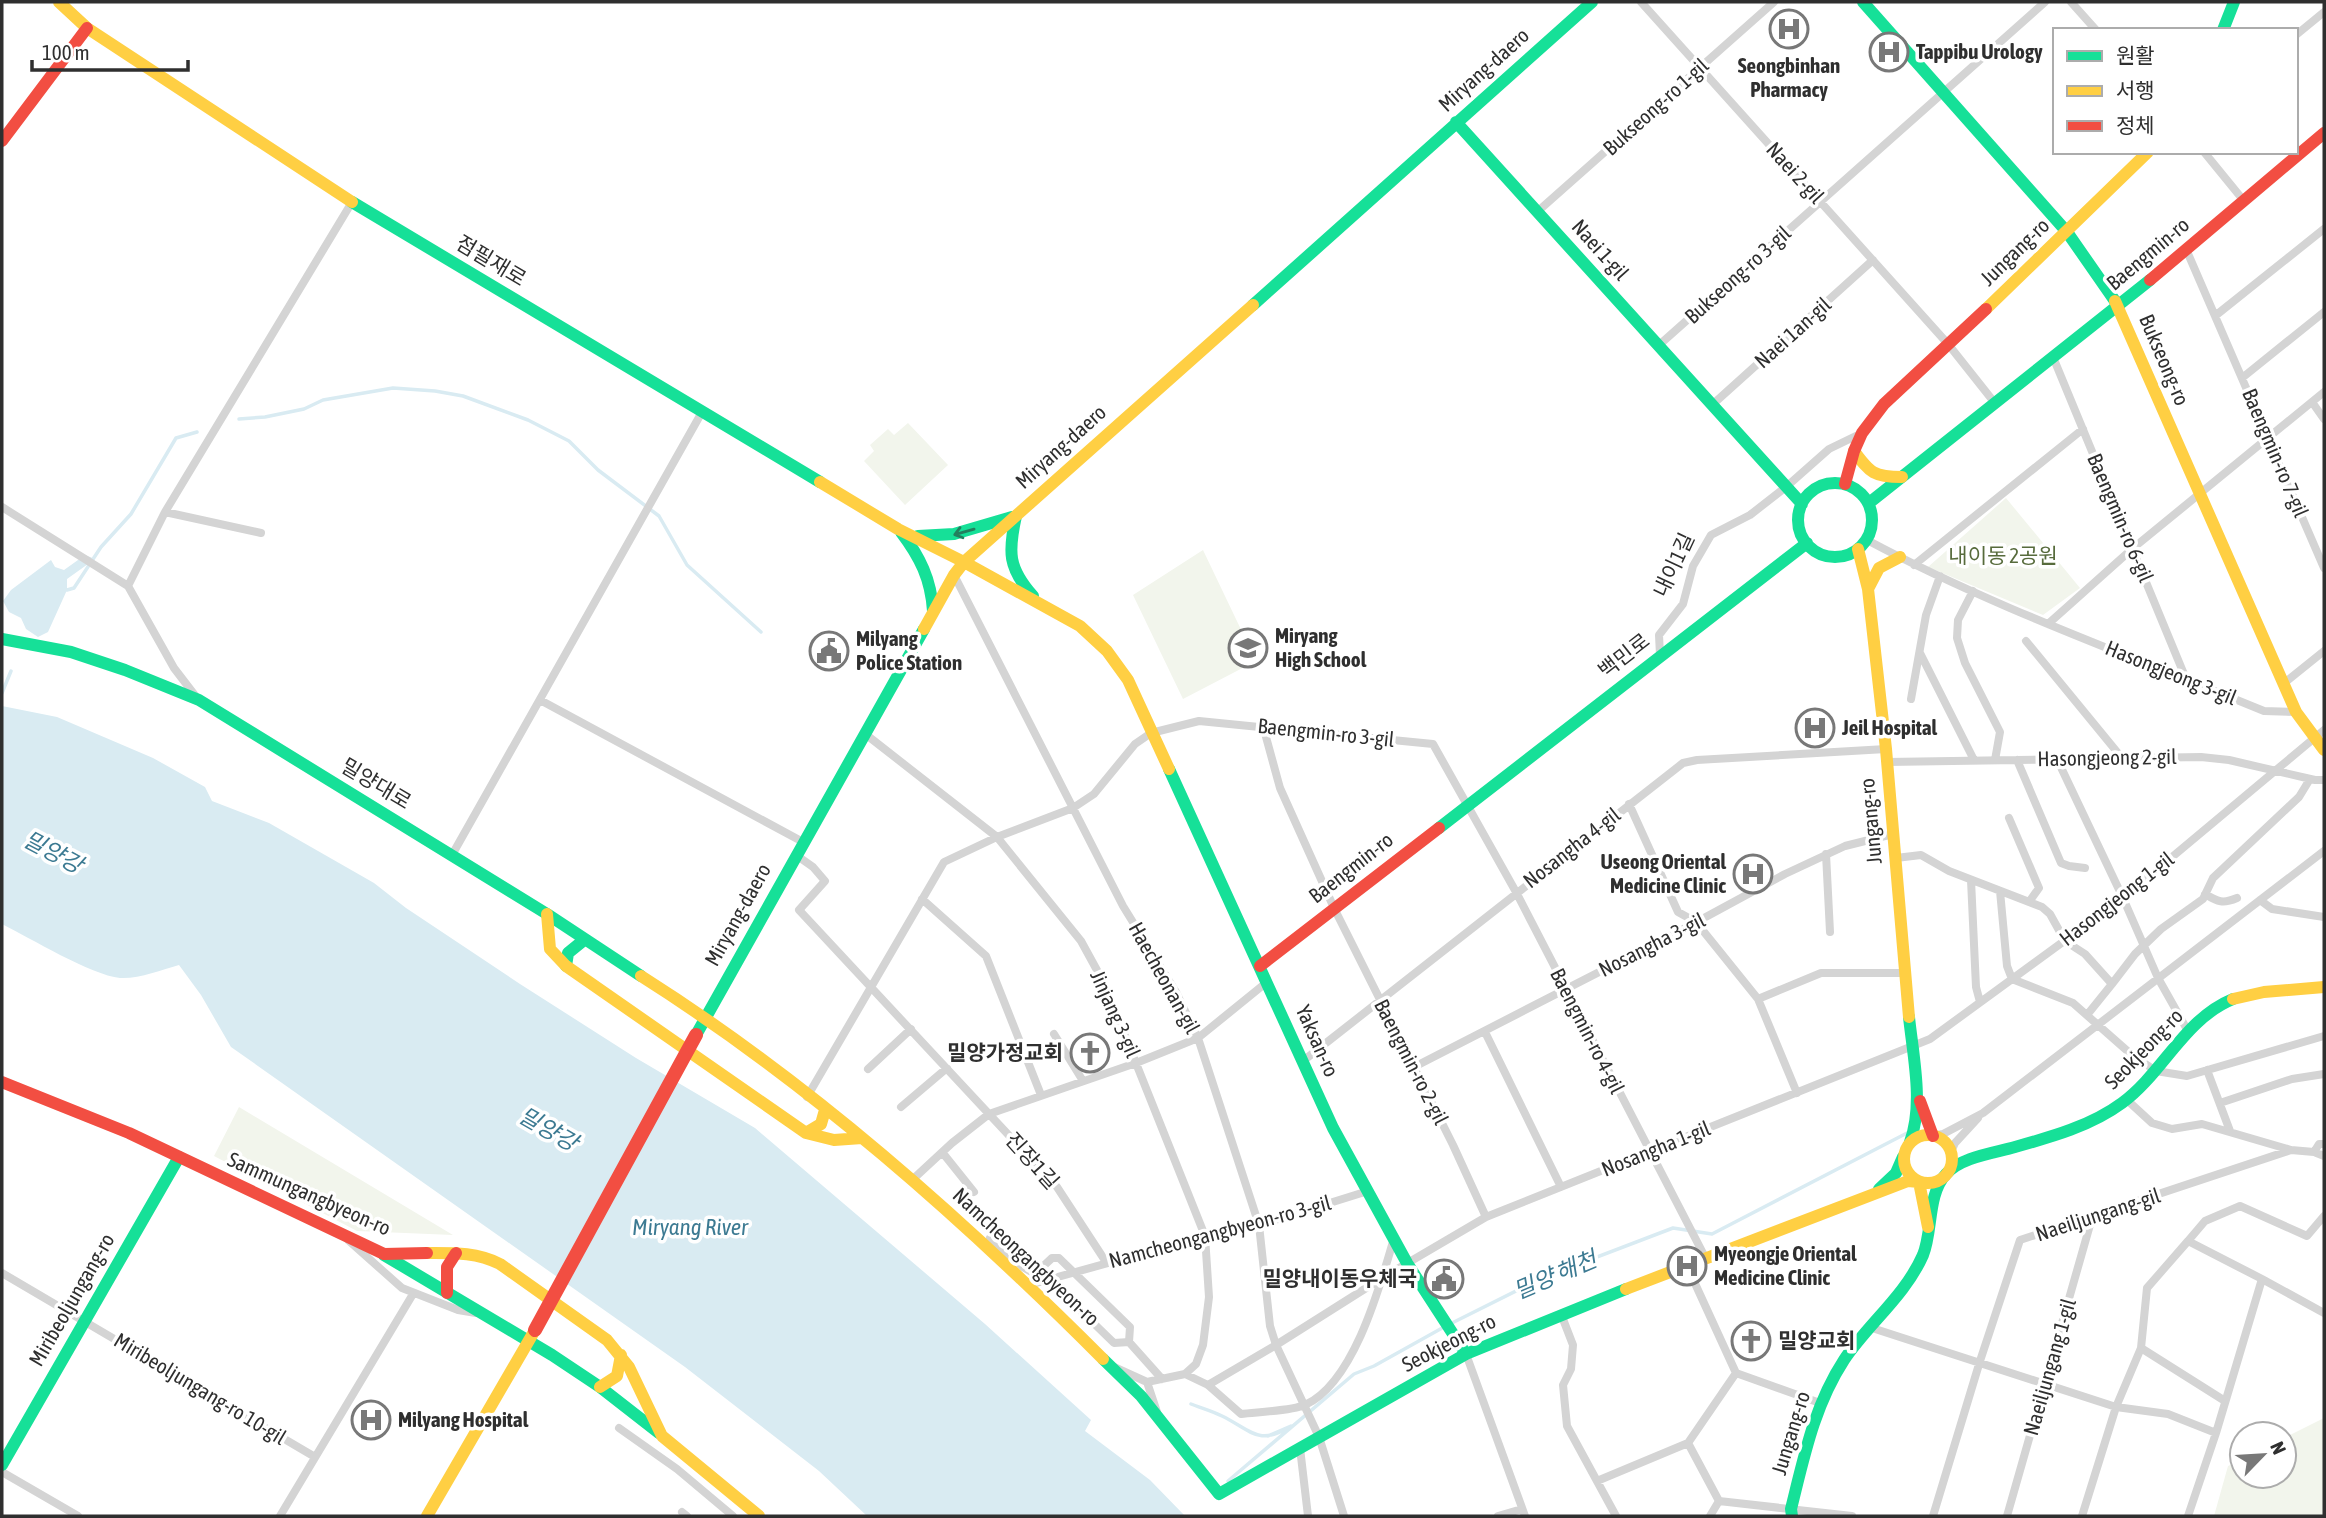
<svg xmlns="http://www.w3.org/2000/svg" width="2326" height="1518" viewBox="0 0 2326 1518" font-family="'Asap Condensed','Noto Sans KR',sans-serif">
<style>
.green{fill:#f2f5ec}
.water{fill:#d9ebf2}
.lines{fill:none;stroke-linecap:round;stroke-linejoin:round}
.stream{stroke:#d9ebf2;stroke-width:3.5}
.street{stroke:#d4d4d4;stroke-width:8}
.fast{stroke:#16e098;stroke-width:12}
.slow{stroke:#ffcf43;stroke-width:12}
.jam{stroke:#f24e42;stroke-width:12}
.jam-bridge{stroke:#f24e42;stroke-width:14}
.oneway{stroke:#247f5e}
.labels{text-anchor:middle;stroke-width:7;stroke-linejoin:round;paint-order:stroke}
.poi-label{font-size:21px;font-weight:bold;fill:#2f2f2f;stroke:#fff;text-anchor:start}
.street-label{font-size:21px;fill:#2f2f2f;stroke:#fff}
.park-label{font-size:21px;fill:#576b3c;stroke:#fff}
.water-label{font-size:23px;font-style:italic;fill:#3c7a92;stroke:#fff}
</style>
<rect width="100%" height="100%" fill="#fff"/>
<path class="green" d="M908 423 948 465 905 505 864 461 874 451 870 445 888 429 894 435Z
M2006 498 2080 588 2043 615 1928 567Z
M1203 550 1256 661 1183 699 1133 595Z
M239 1107 453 1235 357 1231 214 1156Z
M2324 1418V1516H2214L2228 1466 2242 1460V1476H2284V1438Z"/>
<path class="water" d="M85 555 95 559 67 579V590L48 632 38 637 26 629 21 618 9 612 3 601 11 590 51 560 55 567 64 570Z
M2 706 57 717 153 758 205 787 212 801 269 823 374 883 406 908 520 984 636 1058 755 1128 985 1324 1091 1420 1085 1431 1150 1480 1185 1516H867L819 1471 685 1367 231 1047 201 995 179 965C161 970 139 979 120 978 91 975 30 938 2 924Z"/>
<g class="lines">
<path class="stream" d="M239 419 265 417 304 409 323 400 393 388 435 391 463 396 528 420 569 441 598 470 659 516 687 565 761 632
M67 590 74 588 101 547 131 514 176 438 197 432
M2 693 11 671
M1450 1324 1542 1278 1673 1228 1712 1234 1909 1132
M1191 1404C1201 1408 1212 1411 1222 1416 1251 1430 1258 1447 1291 1426L1268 1436
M1228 1481 1354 1374 1374 1366 1444 1327"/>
<path class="street" d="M1641 2 1948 344 1994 402
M2071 2 2096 30
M2296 35 2324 12
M2204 152 2244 201
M1537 212 1774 2
M2186 249 2324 568
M2215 316 2324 229
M1658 346 2045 2
M2053 357 2186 679
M2242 378 2324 312
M2312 402 2324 419
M1712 405 1873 260
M2 507 128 586 174 668 197 698
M261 533 165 512 352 202
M1867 540C1994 608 2131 656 2264 711L2296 712
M1914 565 2083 429
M954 575 1123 906 1176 992 1198 1038 1259 1225 1270 1326 1276 1345 1319 1437 1344 1516
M128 586 165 512
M1973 591 1958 620 1957 638 1965 663 2000 732 1995 760
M2048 624 2132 549 2324 392
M2026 641 2122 758
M1920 653 1974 760
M1660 655 1659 635 1683 604 1693 566 1711 535 1750 515 1786 487 1829 449 1862 433
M2283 684 2324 651
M1911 699 1926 615 1940 576
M540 700 803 842
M1263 726 1280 788 1334 908 1453 1145 1486 1217
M864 733 997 837 1081 941 1104 983 1205 1236 1209 1297 1203 1345 1196 1364 1185 1374
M2057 759 2123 898 2158 978 2189 1033
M2017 760 2061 863 2069 866 2085 868
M1887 762 2201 757 2229 760 2315 780H2324
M1629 804 1678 912 1696 922 1758 999 1797 1093
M2009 818 2039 888 2029 902
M1826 854 1830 932
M452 855 702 412
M796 855 813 867 825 881 799 910 1057 1187 1106 1262
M1896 858 1921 855 1949 871 2042 907 2050 914 2065 941 2085 954 2112 984 2087 1015
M1971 880 1976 987 1980 1002
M2000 891 2007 966 2012 979 2073 1003 2132 1055 2156 1071 2187 1076 2324 1036
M2205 894C2218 902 2223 904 2237 898
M922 899 986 956 1041 1095
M2260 900 2272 909 2324 917
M2112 984 2135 954 2161 929 2203 899 2213 878 2299 797 2310 779
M1758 999 1821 973H1905
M1485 1032 1561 1187
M1054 1034 1083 1081
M1303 1061 1683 763 1697 760 1886 749
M1414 1067 1691 925 1785 874 1845 846 1893 834
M868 1069 911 1029
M2207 1070 2230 1131
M807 1097 944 862 997 837 1073 808 1094 794 1135 744 1151 733 1199 721 1433 744 1516 892 1706 1259
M2127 1100 2152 1123 2172 1129 2202 1124 2291 1150 2314 1152 2324 1156
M2220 1103 2292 1079 2324 1074
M901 1107 947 1068
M1933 1136 1943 1134 1983 1113 2324 851
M942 1152 974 1192
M1951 1152 1955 1143 1978 1118
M2314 1152 2319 1144H2324
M911 1181 952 1143 989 1114 1136 1063 1198 1038 1267 982
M990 1238 1023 1267 1035 1274 1052 1258H1059L1130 1327 1129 1342 1162 1379
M348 1240 402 1288 458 1310 476 1313
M2188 1241 2147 1288 2141 1348 2225 1401
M1687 1266 1736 1373
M2 1273 315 1457
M1047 1278 1114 1343 1129 1342
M2262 1279 2324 1313
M1029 1285 1205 1236 1259 1225 1368 1191
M1561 1314 1573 1345 1571 1369 1563 1385 1567 1426 1616 1516
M1869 1327 2116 1407 2168 1414 2216 1433
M1466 1354 1525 1516
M1114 1367 1147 1382 1185 1374 1208 1385 1241 1414C1257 1412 1291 1411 1305 1405 1354 1383 1380 1286 1394 1238
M1147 1382 1157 1412
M1208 1385 1276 1345 1382 1278 1486 1217 1930 1039 2123 898 2324 730
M619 1428 677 1469 733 1516
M1688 1443 1719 1501 1852 1516
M1300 1448 1308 1516
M2 1472 78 1516
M1597 1481 1688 1443 1736 1373 1820 1403
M682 1512 687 1516
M280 1516 413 1294
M1498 1516 1522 1509
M1710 1516 1719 1501
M1933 1516 1980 1361 2020 1240 2291 1150
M2007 1516 2092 1218
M2082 1516 2116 1407 2141 1348
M2188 1516 2216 1433 2262 1279 2188 1241 2205 1221 2240 1206 2307 1236 2324 1216"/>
<path class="fast" d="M1863 2 2067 232 2115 301
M2223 30 2234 2
M1456 122 1802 504
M352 202 820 482
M1253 305 1592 2
M1798 520a37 37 0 1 1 74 0a37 37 0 1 1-74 0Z
M1869 503 2150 280
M1016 516C1008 552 1008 568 1033 596
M901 532C920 557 931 579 933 611
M918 536 954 534 1012 517
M2 639 71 652 125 670 199 700 547 914 641 976
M1169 769 1333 1128 1407 1263 1466 1354
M1439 828 1807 543
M566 966 568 953 584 940
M1909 1017C1913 1056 1924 1104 1910 1142
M696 1035 924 629
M1879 1189 1896 1173 1903 1157
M384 1255 552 1355 600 1387 659 1433
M1103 1359 1141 1396 1219 1494 1466 1354 1626 1289
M2 1465 179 1157
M1792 1516 1791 1509C1804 1457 1814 1406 1844 1360 1868 1324 1905 1296 1923 1255 1933 1230 1927 1195 1946 1174 1961 1157 1994 1153 2015 1147 2051 1137 2091 1126 2122 1103 2163 1073 2184 1019 2233 999"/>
<path class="slow" d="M59 2 87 28 352 202
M2115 301 2296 712 2324 750
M1986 309 2148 152
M1854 451C1870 473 1874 477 1902 477
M820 482 898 529 964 562 1080 626 1107 651 1128 680 1169 769
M1858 549 1868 589 1886 749 1909 1017
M1868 589 1879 568 1900 557
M924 629 954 575 964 562 1253 305
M547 914 550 949 566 966 806 1133 834 1140 862 1138
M641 976C810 1083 962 1218 1103 1359
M2233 999 2264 992 2324 987
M806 1133 821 1124 825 1110
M1904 1159a24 24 0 1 1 48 0a24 24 0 1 1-48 0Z
M427 1253C453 1253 476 1252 500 1264L607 1340 629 1367 662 1436 759 1516
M1626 1289 1908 1181 1919 1182 1928 1227
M600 1387 617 1376 621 1355
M427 1516 535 1330"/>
<path class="jam" d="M2 141 87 28
M2150 280 2324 133
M1845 484 1854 451 1862 433 1884 404 1986 309
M1260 966 1439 828
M2 1082 129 1133 384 1254 427 1253
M1920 1101 1933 1136
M447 1293V1267L456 1253"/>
<path class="jam-bridge" d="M535 1330 696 1035"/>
</g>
<defs><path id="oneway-shaft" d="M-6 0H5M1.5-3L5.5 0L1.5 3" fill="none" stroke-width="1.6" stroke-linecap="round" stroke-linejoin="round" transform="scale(1.75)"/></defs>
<use class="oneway" href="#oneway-shaft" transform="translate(964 532) rotate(164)"/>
<defs>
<symbol id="hospital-ring" viewBox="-11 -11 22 22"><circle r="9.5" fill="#fff" stroke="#787878" stroke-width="1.5"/><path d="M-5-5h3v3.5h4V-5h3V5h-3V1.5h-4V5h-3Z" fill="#787878"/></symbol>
<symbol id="school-ring" viewBox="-11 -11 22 22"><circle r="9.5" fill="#fff" stroke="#787878" stroke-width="1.5"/><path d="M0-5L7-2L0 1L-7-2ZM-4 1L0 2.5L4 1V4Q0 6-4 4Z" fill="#787878"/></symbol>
<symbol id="civic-ring" viewBox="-11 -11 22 22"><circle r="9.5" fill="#fff" stroke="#787878" stroke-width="1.5"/><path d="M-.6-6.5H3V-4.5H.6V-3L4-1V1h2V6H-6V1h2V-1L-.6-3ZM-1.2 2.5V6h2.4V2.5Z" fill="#787878"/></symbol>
<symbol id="church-ring" viewBox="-11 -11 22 22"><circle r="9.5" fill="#fff" stroke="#787878" stroke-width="1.5"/><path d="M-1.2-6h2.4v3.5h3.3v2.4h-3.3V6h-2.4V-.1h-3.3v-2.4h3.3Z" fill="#787878"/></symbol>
</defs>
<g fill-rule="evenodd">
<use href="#hospital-ring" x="1767" y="7" width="44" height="44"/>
<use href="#hospital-ring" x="1867" y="30" width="44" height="44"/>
<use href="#school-ring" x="1226" y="626" width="44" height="44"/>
<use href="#civic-ring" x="807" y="629" width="44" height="44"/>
<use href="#hospital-ring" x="1793" y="706" width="44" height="44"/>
<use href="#hospital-ring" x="1731" y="852" width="44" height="44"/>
<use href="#church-ring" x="1068" y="1031" width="44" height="44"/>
<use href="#hospital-ring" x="1665" y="1244" width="44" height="44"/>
<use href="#civic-ring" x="1422" y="1257" width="44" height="44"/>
<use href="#church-ring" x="1729" y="1319" width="44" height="44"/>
<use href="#hospital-ring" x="349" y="1398" width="44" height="44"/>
</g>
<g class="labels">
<g class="poi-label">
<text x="1916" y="59">Tappibu Urology</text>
<text x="1789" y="73" text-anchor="middle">Seongbinhan<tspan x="1789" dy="24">Pharmacy</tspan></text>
<text x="1275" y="643">Miryang<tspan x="1275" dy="24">High School</tspan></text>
<text x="856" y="646">Milyang<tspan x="856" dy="24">Police Station</tspan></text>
<text x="1842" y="735">Jeil Hospital</text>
<text x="1726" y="869" text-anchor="end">Useong Oriental<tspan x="1726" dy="24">Medicine Clinic</tspan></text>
<text x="1063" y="1060" text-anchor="end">밀양가정교회</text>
<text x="1714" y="1261">Myeongje Oriental<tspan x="1714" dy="24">Medicine Clinic</tspan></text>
<text x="1417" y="1286" text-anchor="end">밀양내이동우체국</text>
<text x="1778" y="1348">밀양교회</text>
<text x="398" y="1427">Milyang Hospital</text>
</g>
<g class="street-label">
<text transform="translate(1484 70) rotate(-42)" y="7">Miryang-daero</text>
<text transform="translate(1656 107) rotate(-42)" y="7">Bukseong-ro 1-gil</text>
<text transform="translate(1795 173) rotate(48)" y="7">Naei 2-gil</text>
<text transform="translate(1600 250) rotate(48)" y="7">Naei 1-gil</text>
<text transform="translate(2015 252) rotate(-44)" y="7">Jungang-ro</text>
<text transform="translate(2148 254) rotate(-40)" y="7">Baengmin-ro</text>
<text transform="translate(491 261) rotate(31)" y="7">점필재로</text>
<text transform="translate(1738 275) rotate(-42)" y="7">Bukseong-ro 3-gil</text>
<text transform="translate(1793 333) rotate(-42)" y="7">Naei 1an-gil</text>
<text transform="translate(2164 360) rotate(67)" y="7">Bukseong-ro</text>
<text transform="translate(1061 447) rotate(-42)" y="7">Miryang-daero</text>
<text transform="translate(2275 453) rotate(67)" y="7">Baengmin-ro 7-gil</text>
<text transform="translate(2120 518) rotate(67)" y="7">Baengmin-ro 6-gil</text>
<text transform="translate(1674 565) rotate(-65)" y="7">내이1길</text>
<text transform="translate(1624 656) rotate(-38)" y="7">백민로</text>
<text transform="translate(2171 673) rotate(22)" y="7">Hasongjeong 3-gil</text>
<text transform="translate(1326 733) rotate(6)" y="7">Baengmin-ro 3-gil</text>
<text transform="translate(2107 758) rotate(-1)" y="7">Hasongjeong 2-gil</text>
<text transform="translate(376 784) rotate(31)" y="7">밀양대로</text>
<text transform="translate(1871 821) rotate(-95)" y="7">Jungang-ro</text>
<text transform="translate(1572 848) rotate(-38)" y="7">Nosangha 4-gil</text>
<text transform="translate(1351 868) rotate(-38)" y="7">Baengmin-ro</text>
<text transform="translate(2117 899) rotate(-38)" y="7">Hasongjeong 1-gil</text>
<text transform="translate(738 915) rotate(-61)" y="7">Miryang-daero</text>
<text transform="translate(1652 945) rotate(-27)" y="7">Nosangha 3-gil</text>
<text transform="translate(1164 978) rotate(61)" y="7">Haecheonan-gil</text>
<text transform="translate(1115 1014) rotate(66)" y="7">Jinjang 3-gil</text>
<text transform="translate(1587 1031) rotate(63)" y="7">Baengmin-ro 4-gil</text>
<text transform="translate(1317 1041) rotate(66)" y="7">Yaksan-ro</text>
<text transform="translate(2144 1049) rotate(-46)" y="7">Seokjeong-ro</text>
<text transform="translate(1411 1062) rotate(63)" y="7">Baengmin-ro 2-gil</text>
<text transform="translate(1656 1149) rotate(-22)" y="7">Nosangha 1-gil</text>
<text transform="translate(1032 1161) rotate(48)" y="7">진장1길</text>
<text transform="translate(309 1194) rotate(24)" y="7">Sammungangbyeon-ro</text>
<text transform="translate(2098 1215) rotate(-18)" y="7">Naeiljungang-gil</text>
<text transform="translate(1220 1232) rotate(-15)" y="7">Namcheongangbyeon-ro 3-gil</text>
<text transform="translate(1026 1257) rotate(43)" y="7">Namcheongangbyeon-ro</text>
<text transform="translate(72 1300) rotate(-60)" y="7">Miribeoljungang-ro</text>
<text transform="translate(1449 1343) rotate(-27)" y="7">Seokjeong-ro</text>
<text transform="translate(2050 1367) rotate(-74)" y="7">Naeiljungang 1-gil</text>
<text transform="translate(200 1389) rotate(31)" y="7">Miribeoljungang-ro 10-gil</text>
<text transform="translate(1791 1433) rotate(-73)" y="7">Jungang-ro</text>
</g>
<g class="park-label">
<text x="2003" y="563">내이동 2공원</text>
</g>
<g class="water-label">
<text transform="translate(53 852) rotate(28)" y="8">밀양강</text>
<text transform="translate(548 1129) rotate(30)" y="8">밀양강</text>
<text x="690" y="1235">Miryang River</text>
<text transform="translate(1555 1275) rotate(-23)" y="8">밀양 해천</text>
</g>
</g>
<rect width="2326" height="1518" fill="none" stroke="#2f2f2f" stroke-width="7"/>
<rect x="2053" y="28" width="245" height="126" fill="#ffffff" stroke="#acacac" stroke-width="2"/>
<rect x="2067" y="51" width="35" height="10" fill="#16e098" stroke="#acacac" stroke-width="2"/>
<text x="2116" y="63" font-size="21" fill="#2f2f2f">원활</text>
<rect x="2067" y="86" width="35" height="10" fill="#ffcf43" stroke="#acacac" stroke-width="2"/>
<text x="2116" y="98" font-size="21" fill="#2f2f2f">서행</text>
<rect x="2067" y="121" width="35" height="10" fill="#f24e42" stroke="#acacac" stroke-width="2"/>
<text x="2116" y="133" font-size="21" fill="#2f2f2f">정체</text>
<g transform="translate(2263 1455) rotate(65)"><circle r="33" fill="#ffffff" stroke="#acacac" stroke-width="2"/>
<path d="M0-5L12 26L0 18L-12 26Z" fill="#787878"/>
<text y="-10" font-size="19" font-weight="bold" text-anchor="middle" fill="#2f2f2f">N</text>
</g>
<path d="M32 60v10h156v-10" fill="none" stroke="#2f2f2f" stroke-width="3.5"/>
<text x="42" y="60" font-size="21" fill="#2f2f2f" stroke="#ffffff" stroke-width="5" paint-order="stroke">100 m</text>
</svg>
